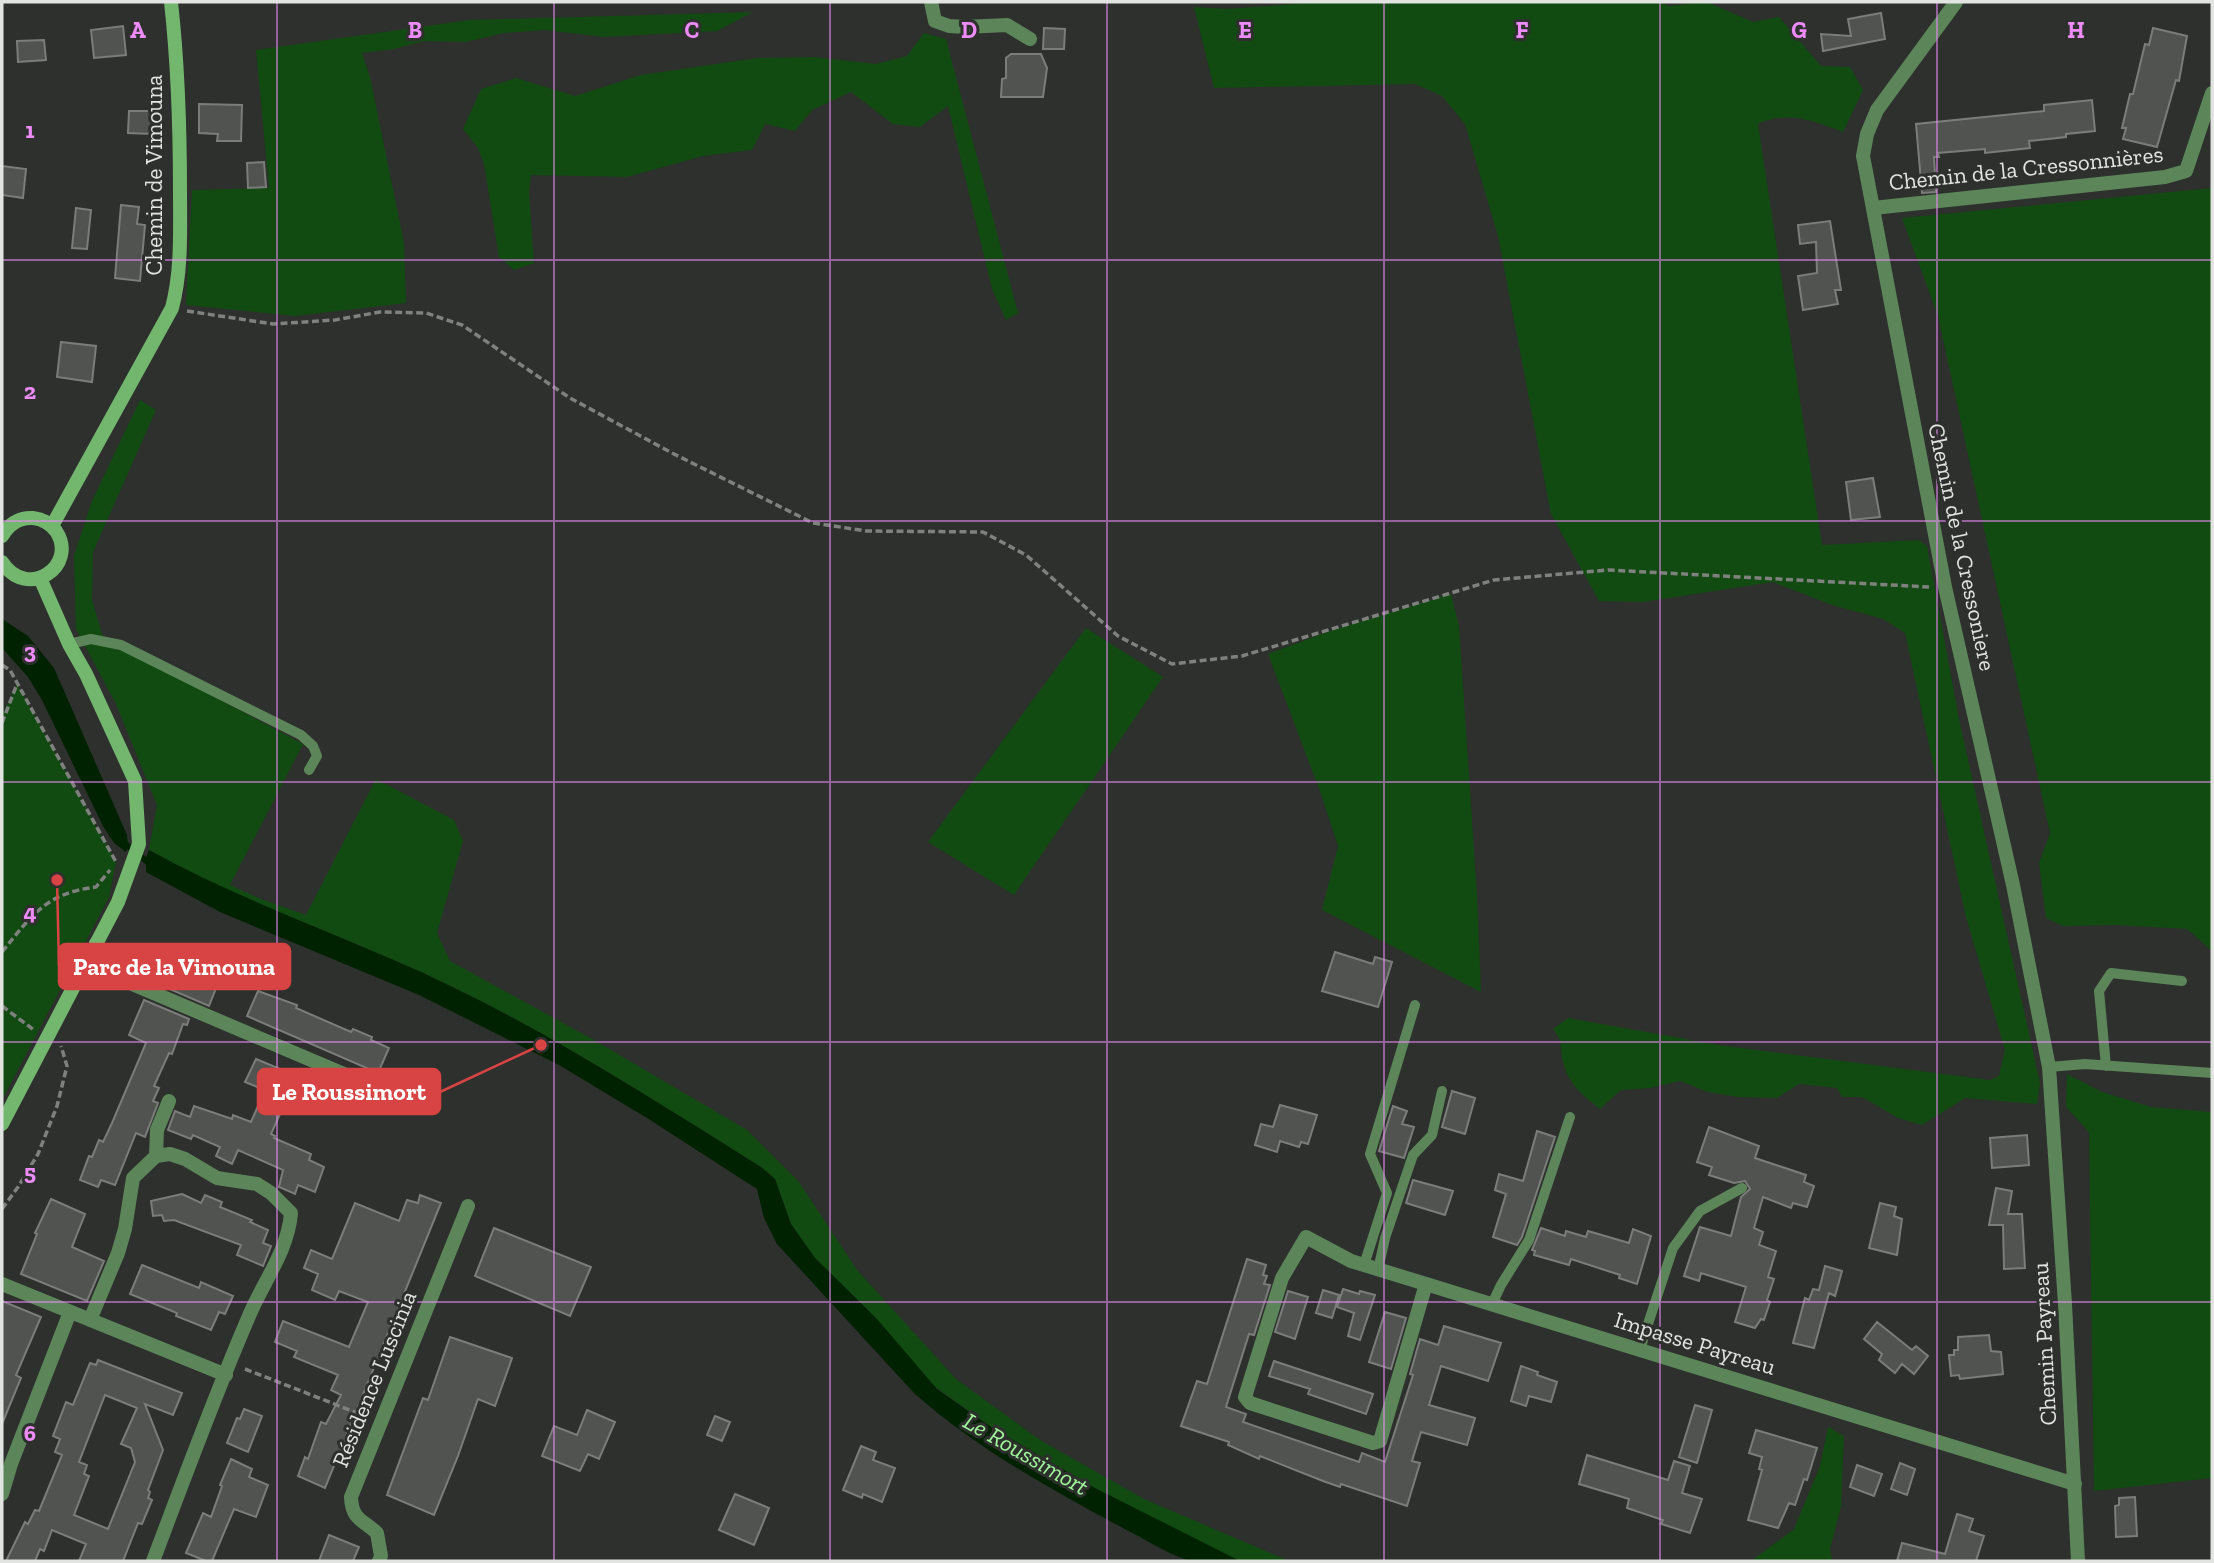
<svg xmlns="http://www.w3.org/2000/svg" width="2214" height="1563" viewBox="0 0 2214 1563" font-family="'Zilla Slab',serif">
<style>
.green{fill:#124b11}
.water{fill:#020}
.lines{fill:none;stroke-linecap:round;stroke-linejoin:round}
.stream{stroke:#020;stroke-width:6}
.building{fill:#505350;stroke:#7a7d79;stroke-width:2;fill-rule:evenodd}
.path{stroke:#7f817f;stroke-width:3.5;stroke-dasharray:7 3.5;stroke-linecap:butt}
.lane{stroke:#5c8659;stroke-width:10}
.street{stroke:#5c8659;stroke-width:14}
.secondary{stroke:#73b76f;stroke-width:14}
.grid{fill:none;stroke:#ed8cf9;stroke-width:2;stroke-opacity:0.55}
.labels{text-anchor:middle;stroke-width:6;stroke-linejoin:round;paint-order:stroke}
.street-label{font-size:23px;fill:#e2e4e2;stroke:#2d302d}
.water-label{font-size:24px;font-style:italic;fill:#a0f89a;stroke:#2d302d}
.grid-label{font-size:23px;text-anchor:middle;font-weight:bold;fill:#ed8cf9;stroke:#2d302d;stroke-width:6;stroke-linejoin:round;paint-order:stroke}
.leader{fill:none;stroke:#d84444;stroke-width:2.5}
.callout-dot{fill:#d84444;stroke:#2d302d;stroke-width:2.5}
.callout{fill:#d84444;stroke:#d84444;stroke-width:2.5}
.callout-label{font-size:24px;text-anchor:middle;font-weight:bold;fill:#fff}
</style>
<rect width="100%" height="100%" fill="#2d302d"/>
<path class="green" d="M1322 2H1661L1668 6 1707 2 1753 22 1779 17 1821 66 1850 67 1863 90 1843 132C1814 121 1789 110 1758 124L1822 545 1918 540 1927 546 1959 719 2040 1083 2037 1104 1965 1098 1922 1125 1898 1118 1862 1097H1842L1837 1088 1799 1084 1777 1098 1738 1097 1708 1092 1680 1081 1650 1088 1621 1090 1600 1109C1582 1095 1568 1084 1563 1061 1559 1046 1564 1042 1553 1029L1568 1018 1725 1046 1990 1080 1999 1076 2005 1050 1966 917 1905 633 1883 619 1832 605 1773 582 1643 602 1599 601 1551 514 1498 236 1465 124 1442 96 1415 84 1214 88 1194 7 1226 9Z
M753 12 717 31 604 37 545 30 504 33 466 42 424 41 394 49 362 53 370 77 404 243 406 303 295 316 186 305 192 190 269 188 256 50 470 20Z
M924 33 946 39 1018 313 1006 320 992 289 948 106 920 127 893 124 851 92 812 110 795 131 765 124 752 150 703 156 627 177 531 175 529 192 534 263 514 270 499 257 484 164 478 148 463 129 481 89 516 78 575 96 641 75 757 58 814 57 876 64 907 56Z
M2212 188V951L2187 929 2116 925 2063 926 2046 918 2039 863 2050 833 1938 316 1902 218Z
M140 400 156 410 93 552 92 600 102 634 109 647 132 653 303 744 230 885 261 899 306 915 376 779 454 820 463 841 437 933 450 961 594 1040 747 1130 799 1182 857 1270 956 1379 1040 1440 1144 1499 1289 1561H1240L1221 1553 1093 1487 1043 1459 991 1427 930 1383 867 1309 815 1258 791 1224 775 1179 761 1167C643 1093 524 1016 396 961 314 925 228 895 149 850L157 805 116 704 76 629 74 556 92 501Z
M1451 594 1459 626 1477 895 1481 992 1322 910 1338 846 1321 794 1268 654 1330 631Z
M1086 628 1163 677 1014 895 928 842Z
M17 684 116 862 109 897 2 1100V715Z
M2067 1074 2102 1092 2151 1107 2212 1112V1478L2094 1491 2089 1132 2066 1107Z
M1828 1427 1844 1436 1841 1507 1830 1549 1832 1561H1751L1794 1529 1820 1466Z"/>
<path class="water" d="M2 619 28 636 54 668 127 835 128 846 126 852 114 843 103 826 42 700 28 677 2 648Z
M149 850C229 894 313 925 396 961 524 1016 643 1093 761 1167L775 1179 791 1224 815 1258 877 1319 937 1389 991 1427 1093 1487 1240 1561C1225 1561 1207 1563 1192 1561 1175 1558 1150 1542 1134 1534 1058 1493 979 1451 914 1393L777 1244 764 1218 757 1189 647 1118 559 1065 419 995 220 912 146 872V858Z"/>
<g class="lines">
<path class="stream" d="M122 841 151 865"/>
</g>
<path class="building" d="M1881 13 1885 39 1823 51 1821 34 1851 36 1848 19Z
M123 26 126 55 94 58 91 30Z
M1044 28 1065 29 1064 49H1043Z
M2153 28 2187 36 2179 81 2176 80 2157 147 2123 139 2126 128H2122L2130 94H2133L2145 44 2149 45Z
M44 40 46 60 18 62 17 41Z
M1011 54H1041L1047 68 1043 97H1001L1002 79 1006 78V58Z
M2092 100 2095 131 2066 134V137L2029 141 2030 148 1985 153V149L1938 153 1939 157H1934L1936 192 1922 193 1916 124 2044 111V105Z
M199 104 242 105 241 141H217L218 134 199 133Z
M129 111H153L152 134 128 133Z
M264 162 266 187 248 188 247 163Z
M2 166 26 169 23 198 2 195Z
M121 205 139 207 137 224 145 225 140 281 115 278Z
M76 208 91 210 87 249 72 248Z
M1830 221 1841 290H1835L1838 304 1803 310 1798 276 1817 273 1816 242 1800 244 1798 225Z
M61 342 96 346 92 382 57 377Z
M1873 478 1880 517 1851 520 1846 482Z
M163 951 200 967 196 975 218 983 209 1006 151 981Z
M1335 952 1373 964 1375 957 1392 962 1378 1007 1322 991Z
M258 991 297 1005 296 1008 351 1032 353 1029 372 1037 371 1040 389 1048 378 1073 247 1016Z
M144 1000 189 1019 187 1025 183 1024 172 1054 169 1053 154 1086 159 1088 153 1101 158 1103 145 1137 136 1133 115 1185 101 1180 98 1187 80 1180 89 1156 92 1157 99 1140 103 1142 112 1123 146 1043 129 1035Z
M256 1059 297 1076 271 1134 275 1136 274 1138 311 1154 309 1160 324 1167 315 1192 298 1185 295 1194 279 1187 283 1170 238 1150 232 1164 216 1156 220 1147 193 1135 191 1139 168 1130 175 1111 190 1117 194 1106 232 1119 233 1115 251 1122 265 1090 245 1082Z
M1452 1091 1475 1098 1465 1134 1442 1127Z
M1280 1105 1317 1115 1308 1144 1301 1142 1299 1147 1280 1141 1277 1152 1255 1145 1261 1124 1273 1127Z
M1393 1106 1407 1111 1402 1124 1414 1127 1404 1158 1379 1151Z
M1709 1127 1759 1146 1755 1158 1806 1175 1804 1182 1814 1186 1807 1207 1793 1203 1791 1208 1763 1197 1754 1228 1763 1232 1759 1245 1776 1251 1768 1277 1774 1279 1767 1300 1770 1302 1764 1320 1761 1319 1755 1328 1735 1322 1746 1287 1701 1273 1699 1281 1684 1276 1700 1227 1731 1236 1741 1197 1750 1189 1745 1181 1734 1183 1709 1175 1712 1167 1697 1162Z
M1537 1131 1555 1137 1522 1237 1517 1245 1493 1237 1506 1194 1495 1190 1499 1174 1523 1181Z
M2027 1135 2029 1165 1992 1168 1990 1138Z
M1413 1180 1453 1191 1445 1215 1406 1203Z
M1996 1188 2012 1191 2008 1214H2022L2025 1268 2004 1269 2003 1225H1989Z
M182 1194 201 1203 205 1195 222 1202 220 1207 252 1220 250 1222 268 1230 263 1243 271 1246 263 1266 237 1255 241 1245 174 1220 164 1221 162 1215 153 1216 151 1201Z
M420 1195 441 1203 325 1488 298 1476 305 1457 308 1459 321 1422 326 1424 341 1395 331 1390 338 1375 294 1357 297 1351 275 1342 283 1321 349 1347 368 1302 339 1291 335 1300 312 1290 318 1274 304 1268 311 1250 332 1259 355 1203 399 1221 407 1200 418 1203Z
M51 1199 85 1214 72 1247 104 1261 87 1301 21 1274 37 1234 35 1233Z
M1880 1203 1896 1207 1894 1216 1902 1219 1897 1255 1869 1248Z
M494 1228 591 1267 570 1316 475 1276Z
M1541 1228 1565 1236 1566 1231 1586 1237 1588 1231 1629 1243 1633 1229 1651 1236 1637 1284 1619 1278 1620 1275 1571 1259 1569 1265 1534 1255 1535 1251 1532 1250Z
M1247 1259 1266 1265 1263 1275 1267 1276 1264 1284 1270 1285 1254 1335 1249 1334 1226 1407 1246 1414 1243 1422 1359 1462 1362 1453 1385 1462 1413 1375 1410 1374 1420 1339 1438 1345 1444 1326 1501 1343 1488 1381 1441 1366 1429 1405 1475 1418 1467 1445 1421 1432 1412 1461 1420 1463 1407 1506 1341 1484 1340 1487 1323 1481 1260 1456 1259 1459 1228 1445 1229 1442 1181 1426 1197 1381 1207 1384Z
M142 1265 199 1288 201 1282 233 1296 225 1314 219 1312 211 1330 176 1316 177 1313 130 1294Z
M1825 1266 1842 1271 1835 1296 1829 1293 1814 1348 1793 1343 1805 1298 1809 1300 1813 1289 1819 1290Z
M1343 1289 1359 1294 1360 1291 1375 1295 1360 1340 1348 1336 1354 1313 1337 1307Z
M1323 1290 1339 1295 1332 1318 1316 1313Z
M1288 1291 1308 1297 1295 1339 1275 1332Z
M2 1301 41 1317 16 1375 21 1378 2 1424Z
M1385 1312 1406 1318 1391 1369 1369 1362Z
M1877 1322 1912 1350 1916 1346 1928 1356 1914 1374 1902 1364 1895 1373 1879 1360 1882 1354 1864 1339Z
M1989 1335 1991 1351 2001 1352 2003 1374 1960 1379 1959 1375 1951 1376 1949 1355H1954V1350H1958V1337Z
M450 1337 512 1358 495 1406 478 1399 458 1456 434 1515 387 1495 423 1398 428 1400Z
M98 1360 182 1393 173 1415 145 1404 163 1450 148 1490 150 1492 148 1498 152 1500 142 1524 138 1523 123 1561H79L86 1544 52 1530 44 1551 40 1549 35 1561H6L25 1522 28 1524 35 1510 39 1511 62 1455 55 1452 60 1439 53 1436 66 1402 73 1405 90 1363 96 1365ZM105 1395 137 1408 121 1444 131 1448 135 1462 108 1529 74 1515 89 1476 84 1474 87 1465 79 1462Z
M1274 1361 1373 1394 1366 1414 1308 1394 1310 1389 1269 1376Z
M1521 1366 1538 1372 1537 1375 1557 1382 1551 1402 1529 1396 1526 1406 1511 1401Z
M1695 1405 1712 1410 1697 1463 1679 1457Z
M244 1409 262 1416 248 1452 227 1443 237 1418 240 1419Z
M587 1410 615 1422 599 1459 588 1454 580 1471 542 1456 554 1426 577 1435Z
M715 1416 730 1422 722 1441 707 1435Z
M1756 1430 1817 1448 1807 1480 1804 1479 1795 1505 1789 1503 1778 1528 1748 1520 1762 1470 1759 1469 1762 1457 1749 1453Z
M861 1446 876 1452 873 1460 895 1468 882 1502 863 1494 862 1498 843 1490Z
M1587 1455 1668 1480 1674 1461 1690 1466 1682 1493 1702 1499 1690 1533 1661 1524 1663 1520 1627 1508 1629 1499 1579 1484Z
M231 1459 252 1469 249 1477 268 1485 256 1517 234 1509 212 1561H206L186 1553 203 1513 211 1517 222 1486 220 1485Z
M1900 1463 1915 1469 1907 1495 1891 1489Z
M1857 1465 1882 1474 1874 1496 1850 1487Z
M735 1494 769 1508 754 1545 719 1530Z
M2135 1497 2137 1536 2116 1537 2115 1506 2119 1505V1498Z
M1957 1514 1973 1519 1969 1531 1984 1536 1976 1561H1897L1902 1543 1945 1554Z
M329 1535 359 1547 353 1561H319Z"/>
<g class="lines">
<path class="path" d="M187 311 273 324 335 320 380 312 426 313 462 325 570 398 672 453 813 523 867 531 983 532 1026 555 1118 636 1172 664 1242 656 1494 580 1608 570 1929 587
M2 665 10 670 116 862
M2 723 17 684
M2 952C32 915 46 893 96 887L110 870
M2 1006 34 1030
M2 1209 18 1187 38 1154 57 1106 67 1066 61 1046
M245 1369 365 1416"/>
<path class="lane" d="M69 644 91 639 121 645 301 735 313 746 317 756 309 770
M2106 1066 2099 991 2111 973 2182 981
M2049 1067 2085 1064 2212 1073
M1364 1265 1387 1193 1370 1154 1415 1005
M1378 1270 1385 1238 1413 1155 1432 1135 1442 1091
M1492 1304 1501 1285 1529 1240 1570 1117
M1641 1350 1643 1339 1673 1248 1700 1211 1742 1188"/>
<path class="street" d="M931 2 935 21 949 26 965 27 1007 25 1030 39
M1956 2 1877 110 1867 134 1863 156 1945 587 2013 885 2049 1067 2065 1304 2078 1561
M1873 208 2165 177 2186 171 2212 93
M96 943 130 983 358 1080
M156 1156 157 1130 169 1101
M2 1284 226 1375
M1426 1284 1380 1441 1373 1443 1250 1403 1245 1397 1282 1278 1306 1237 1351 1261 1426 1284 2075 1484
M90 1320 118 1253 125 1229 133 1178 156 1156 170 1154 185 1159 217 1178 257 1184 271 1193 291 1213C288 1251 263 1282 249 1316 214 1397 184 1479 153 1561
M2 1494 11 1464 70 1312
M379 1561 381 1556 377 1533C362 1519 352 1520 351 1497L468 1206"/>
<path class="secondary" d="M52 526 172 308C182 270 180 230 180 191 180 127 178 65 171 2
M2 536C9 524 19 517 33 518 42 519 50 523 56 531 79 566 27 601 2 562
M2 1124 118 902 139 844 135 781 86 674 69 644 40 578"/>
</g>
<path class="grid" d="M277 2V1561M554 2V1561M830 2V1561M1107 2V1561M1384 2V1561M1660 2V1561M1937 2V1561M2 260H2212M2 521H2212M2 782H2212M2 1042H2212M2 1302H2212"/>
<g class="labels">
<g class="street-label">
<text transform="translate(2026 168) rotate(-6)" y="8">Chemin de la Cressonnières</text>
<text transform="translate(154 175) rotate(-90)" y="8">Chemin de Vimouna</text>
<text transform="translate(1962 547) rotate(78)" y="8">Chemin de la Cressoniere</text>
<text transform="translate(1695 1343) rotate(17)" y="8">Impasse Payreau</text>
<text transform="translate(2044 1344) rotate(-93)" y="8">Chemin Payreau</text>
<text transform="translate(374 1379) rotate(-68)" y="8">Résidence Luscinia</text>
</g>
<g class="water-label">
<text transform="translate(1026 1454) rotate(30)" y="8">Le Roussimort</text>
</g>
</g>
<g class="grid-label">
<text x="138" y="38">A</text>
<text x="415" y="38">B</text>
<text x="692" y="38">C</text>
<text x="969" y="38">D</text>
<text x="1245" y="38">E</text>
<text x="1522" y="38">F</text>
<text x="1799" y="38">G</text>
<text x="2076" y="38">H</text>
<text x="30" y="138">1</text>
<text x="30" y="399">2</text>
<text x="30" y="659">3</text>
<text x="30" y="920">4</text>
<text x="30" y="1180">5</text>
<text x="30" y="1441">6</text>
</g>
<path class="leader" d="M57 880L59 966M541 1045L440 1092"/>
<g class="callout-dot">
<circle cx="57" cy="880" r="7"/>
<circle cx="541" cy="1045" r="7"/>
</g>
<g class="callout">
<rect x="59" y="944" width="231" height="45" rx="7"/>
<rect x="258" y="1069" width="182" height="45" rx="7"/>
</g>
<g class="callout-label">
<text x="174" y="975">Parc de la Vimouna</text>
<text x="349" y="1100">Le Roussimort</text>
</g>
<rect width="2214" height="1563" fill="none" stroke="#e2e4e2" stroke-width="7"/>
</svg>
